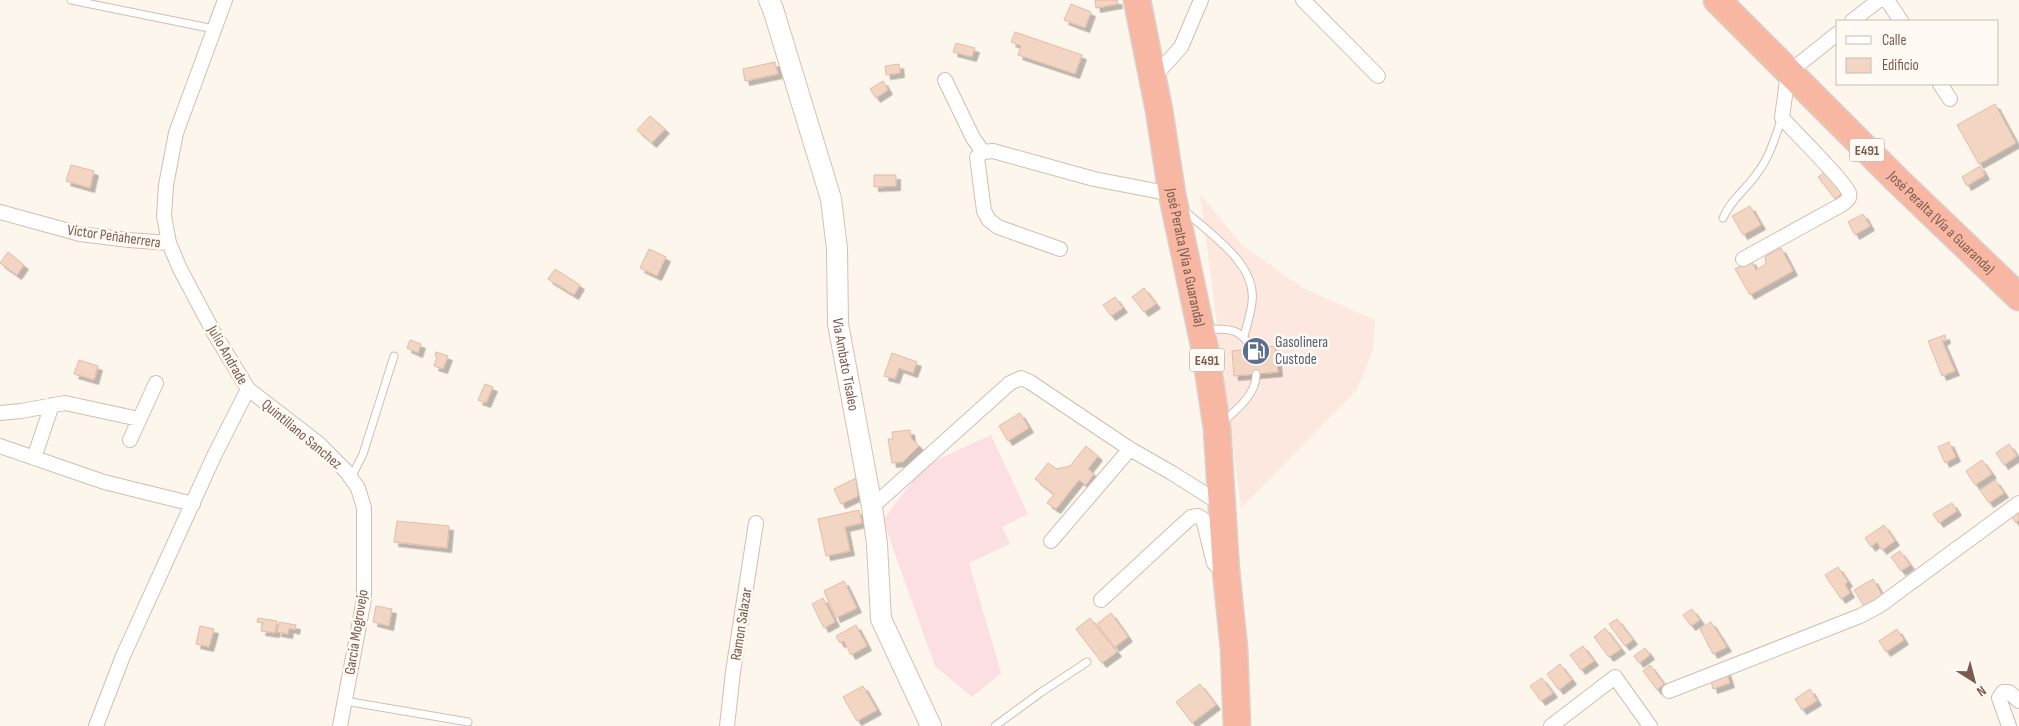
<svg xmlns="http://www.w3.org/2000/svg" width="2019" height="726" viewBox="0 0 2019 726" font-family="'Sofia Sans Condensed',sans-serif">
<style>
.commercial{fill:#fde8e0}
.medical{fill:#fbdfe3}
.building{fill:#f3d5c3;stroke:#e6bba3;filter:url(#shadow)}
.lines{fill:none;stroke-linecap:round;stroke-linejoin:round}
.lane-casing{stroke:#d1beb0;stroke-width:9}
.street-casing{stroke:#d1beb0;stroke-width:16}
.secondary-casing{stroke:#d6c0b0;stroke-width:22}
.highway-casing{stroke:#dad1cd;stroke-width:29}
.lane{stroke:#fff;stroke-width:7}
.street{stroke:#fff;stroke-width:14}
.secondary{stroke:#fff;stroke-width:20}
.highway{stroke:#f7b7a3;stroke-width:26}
.labels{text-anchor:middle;stroke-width:5;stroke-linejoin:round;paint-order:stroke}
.shield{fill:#fffaf3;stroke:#a28b7f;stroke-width:1}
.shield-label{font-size:14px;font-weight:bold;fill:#7a5c4d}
.street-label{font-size:15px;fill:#7a5c4d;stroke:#fffaf3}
.service-label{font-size:15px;fill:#4e5e75;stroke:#fffaf3;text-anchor:start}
</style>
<defs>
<filter id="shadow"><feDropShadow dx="4.5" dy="4.5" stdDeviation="0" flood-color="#0004"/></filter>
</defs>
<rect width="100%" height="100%" fill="#fdf6ec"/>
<path class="commercial" d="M1200 194 1243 246 1303 288 1375 320 1373 351 1356 391 1241 508Z"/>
<path class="medical" d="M991 435 1028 514 1002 527 1010 544 969 563 1001 673 972 697 935 666 883 520 924 466Z"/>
<path class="building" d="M1095 0H1117L1118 4 1096 8Z
M1071 4 1091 12 1085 28 1064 20Z
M1015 32 1082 55 1075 74 1018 55 1021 46 1011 42Z
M956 43 975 48 972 57 953 52Z
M775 62 778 74 745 81 743 69Z
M899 64 900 73 886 75 885 66Z
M883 81 888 90 876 98 870 89Z
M1995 104 2016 143 1979 164 1957 125Z
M650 116 665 129 652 143 637 130Z
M71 165 94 171 90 188 66 181Z
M1980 166 1985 175 1967 186 1962 177Z
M1828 170 1844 192 1835 199 1818 177Z
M874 175H896V186L874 187Z
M1750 206 1761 225 1743 235 1732 216Z
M1863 214 1870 226 1855 235 1848 222Z
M1781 248 1793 271 1750 295 1735 269 1751 260 1756 270 1766 264 1765 257Z
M649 249 666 257 657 276 640 268Z
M8 252 24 265 17 275 0 263Z
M555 269 580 285 574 295 548 279Z
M1144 288 1156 304 1144 312 1132 297Z
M1115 297 1123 308 1111 316 1103 305Z
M1945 335 1946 339 1942 341 1955 371 1942 376 1928 341Z
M410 340 421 344 418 353 407 348Z
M1275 346 1278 372 1234 376 1232 351Z
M436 352 448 356 443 369 434 366 437 357 435 356Z
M892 353 917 362 913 373 899 368 895 379 884 376Z
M79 360 98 366 94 380 74 374Z
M485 384 493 387 486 403 478 400Z
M1020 413 1029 428 1008 441 999 426Z
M910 430 911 438 919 446 903 462 892 463 888 439H893L892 432Z
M1949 442 1956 457 1945 463 1938 447Z
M2009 444 2017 456 2004 465 1996 453Z
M1086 446 1098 456 1088 469 1094 474 1086 485 1079 480 1056 509 1047 503 1054 494 1035 479 1048 463 1057 469 1070 466Z
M1982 460 1992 474 1975 485 1966 471Z
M856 478 858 496 841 504 834 489Z
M1995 480 2004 493 1989 503 1980 490Z
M1952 503 1957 511 1939 523 1933 514Z
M2019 506V520L2016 523 2009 513Z
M859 510 862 523 845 527 850 551 826 556 818 519Z
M397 521 449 526 447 548 394 542Z
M1884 525 1895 541 1882 550 1877 542 1871 547 1865 538Z
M1900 551 1910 565 1901 571 1891 557Z
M1838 567 1848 582 1845 584 1850 593 1841 599 1825 575Z
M1873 579 1883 597 1865 608 1854 590Z
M844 581 857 608 836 618 824 591Z
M823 598 835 622 824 628 812 604Z
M376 606 392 609 389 626 373 622Z
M1692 609 1700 620 1691 626 1683 615Z
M1111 613 1128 637 1115 647 1097 624Z
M258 618 277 621 275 633 261 631 263 623 257 622Z
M1090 618 1117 652 1102 663 1076 629Z
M1617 619 1633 640 1625 646 1609 624Z
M279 622 296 625 295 630 289 628 288 634 277 632Z
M1711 622 1727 647 1713 654 1700 629Z
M856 625 867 646 851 655 844 641 840 643 836 636Z
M200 626 214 629 209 647 196 644Z
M1605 628 1621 649 1609 657 1594 637Z
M1897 629 1904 640 1886 652 1879 641Z
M1583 646 1594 661 1581 670 1570 655Z
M1645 648 1650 655 1639 663 1634 656Z
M1560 664 1572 680 1559 690 1547 674Z
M1650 665 1664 684 1657 690 1643 671Z
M1726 671 1730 683 1713 689 1710 677Z
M1542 678 1553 693 1541 701 1530 686Z
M1200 684 1216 705 1192 723 1176 702Z
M863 686 877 710 857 721 843 697Z
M1810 689 1817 701 1802 710 1795 699Z"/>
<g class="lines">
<defs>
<path id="lane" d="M71 0 214 29
M1185 211C1210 234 1257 264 1252 302 1251 313 1247 325 1244 336
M1723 218C1731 199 1747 189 1758 172 1770 156 1775 137 1782 118
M1206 329C1230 329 1238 327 1252 348
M1222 423C1236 410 1257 394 1256 374
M351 478 363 454 394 356
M345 701 468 722
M995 726 1040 693 1087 662"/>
<path id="street" d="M225 0 176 133 166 185 164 216 169 243 180 269 214 333 248 389 318 443 346 471 358 488 364 508V599L340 726
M1303 0 1378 76
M1887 0 1901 21
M1852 21 1879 0
M1153 78 1181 47 1201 0
M945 80 973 138 983 152
M1940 84 1950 99
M0 212 80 234 129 240 169 243
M1060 249 998 227 989 220 984 211 977 157 983 152 993 151 1094 179 1172 194
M1743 259 1841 205C1845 202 1851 199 1849 193 1847 184 1792 129 1782 118L1788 73 1838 33
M0 413 21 411 65 403 139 419
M130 440 156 383
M0 446 104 482 193 504
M34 458 52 405
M872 507 1010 383 1021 378 1030 382 1130 449 1172 473 1221 504
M1051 541 1130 449
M1101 600 1191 517 1198 516 1203 519 1214 563 1221 570
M1669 691 1860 616 1879 606 2019 503
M96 726 123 656 214 456 248 389
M727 726 733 672 756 523
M1551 726 1615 677 1650 726
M2009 726 1999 698 2003 692H2009L2019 701"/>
<g id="secondary">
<path id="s1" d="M769 0 773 9 831 199 837 249 838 324 872 507 877 544 881 619 931 726"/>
</g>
<g id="highway">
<path id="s2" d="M1137 0 1159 110 1172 194 1205 349 1217 428 1226 571 1234 648 1237 726"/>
<path id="s3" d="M1717 0 1898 181 2019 297"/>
</g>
</defs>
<use href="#lane" class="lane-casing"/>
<use href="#street" class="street-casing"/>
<use href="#secondary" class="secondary-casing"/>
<use href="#highway" class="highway-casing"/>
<use href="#lane" class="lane"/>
<use href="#street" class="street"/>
<use href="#secondary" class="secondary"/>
<use href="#highway" class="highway"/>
</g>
<defs>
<symbol id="fuel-disc" viewBox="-11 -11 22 22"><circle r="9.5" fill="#5c6f8a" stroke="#fffaf3"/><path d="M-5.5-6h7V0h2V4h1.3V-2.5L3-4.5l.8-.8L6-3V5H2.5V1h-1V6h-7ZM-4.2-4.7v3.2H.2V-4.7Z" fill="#fff"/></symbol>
</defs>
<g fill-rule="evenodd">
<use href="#fuel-disc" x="1240" y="335" width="32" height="32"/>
</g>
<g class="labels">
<g class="shield">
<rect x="1849.5" y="138.5" width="35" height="23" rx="4"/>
<rect x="1189.5" y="348.5" width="35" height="23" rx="4"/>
</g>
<g class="shield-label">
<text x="1867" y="155">E491</text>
<text x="1207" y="365">E491</text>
</g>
<g class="street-label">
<text dy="5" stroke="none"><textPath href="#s3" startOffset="316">José Peralta (Vía a Guaranda)</textPath></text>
<text transform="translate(114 236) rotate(8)" y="5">Víctor Peñaherrera</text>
<text dy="5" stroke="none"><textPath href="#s2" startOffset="262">José Peralta (Vía a Guaranda)</textPath></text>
<text transform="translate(228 355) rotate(60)" y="5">Julio Andrade</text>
<text dy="5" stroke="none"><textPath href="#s1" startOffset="375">Via Ambato Tisaleo</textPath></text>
<text transform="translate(302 434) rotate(40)" y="5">Quintiliano Sanchez</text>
<text transform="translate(741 624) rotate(-81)" y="5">Ramon Salazar</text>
<text transform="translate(356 632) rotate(-81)" y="5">Garcia Mogrovejo</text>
</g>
<g class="service-label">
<text x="1275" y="347">Gasolinera<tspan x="1275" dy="17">Custode</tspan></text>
</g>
</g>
<rect x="1836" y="20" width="162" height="65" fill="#fffaf3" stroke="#cabbb1"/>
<rect x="1846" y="36" width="25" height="8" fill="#ffffff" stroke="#cabbb1"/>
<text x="1882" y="45" font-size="15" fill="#7a5c4d">Calle</text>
<rect x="1846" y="58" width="25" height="15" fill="#f3d5c3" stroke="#cabbb1"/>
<text x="1882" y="70" font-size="15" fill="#7a5c4d">Edificio</text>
<g transform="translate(1974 681) rotate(144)" stroke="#fffaf3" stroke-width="4" paint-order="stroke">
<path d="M0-4L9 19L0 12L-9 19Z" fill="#7a5c4d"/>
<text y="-8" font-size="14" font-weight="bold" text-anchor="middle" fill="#7a5c4d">N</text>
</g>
</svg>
